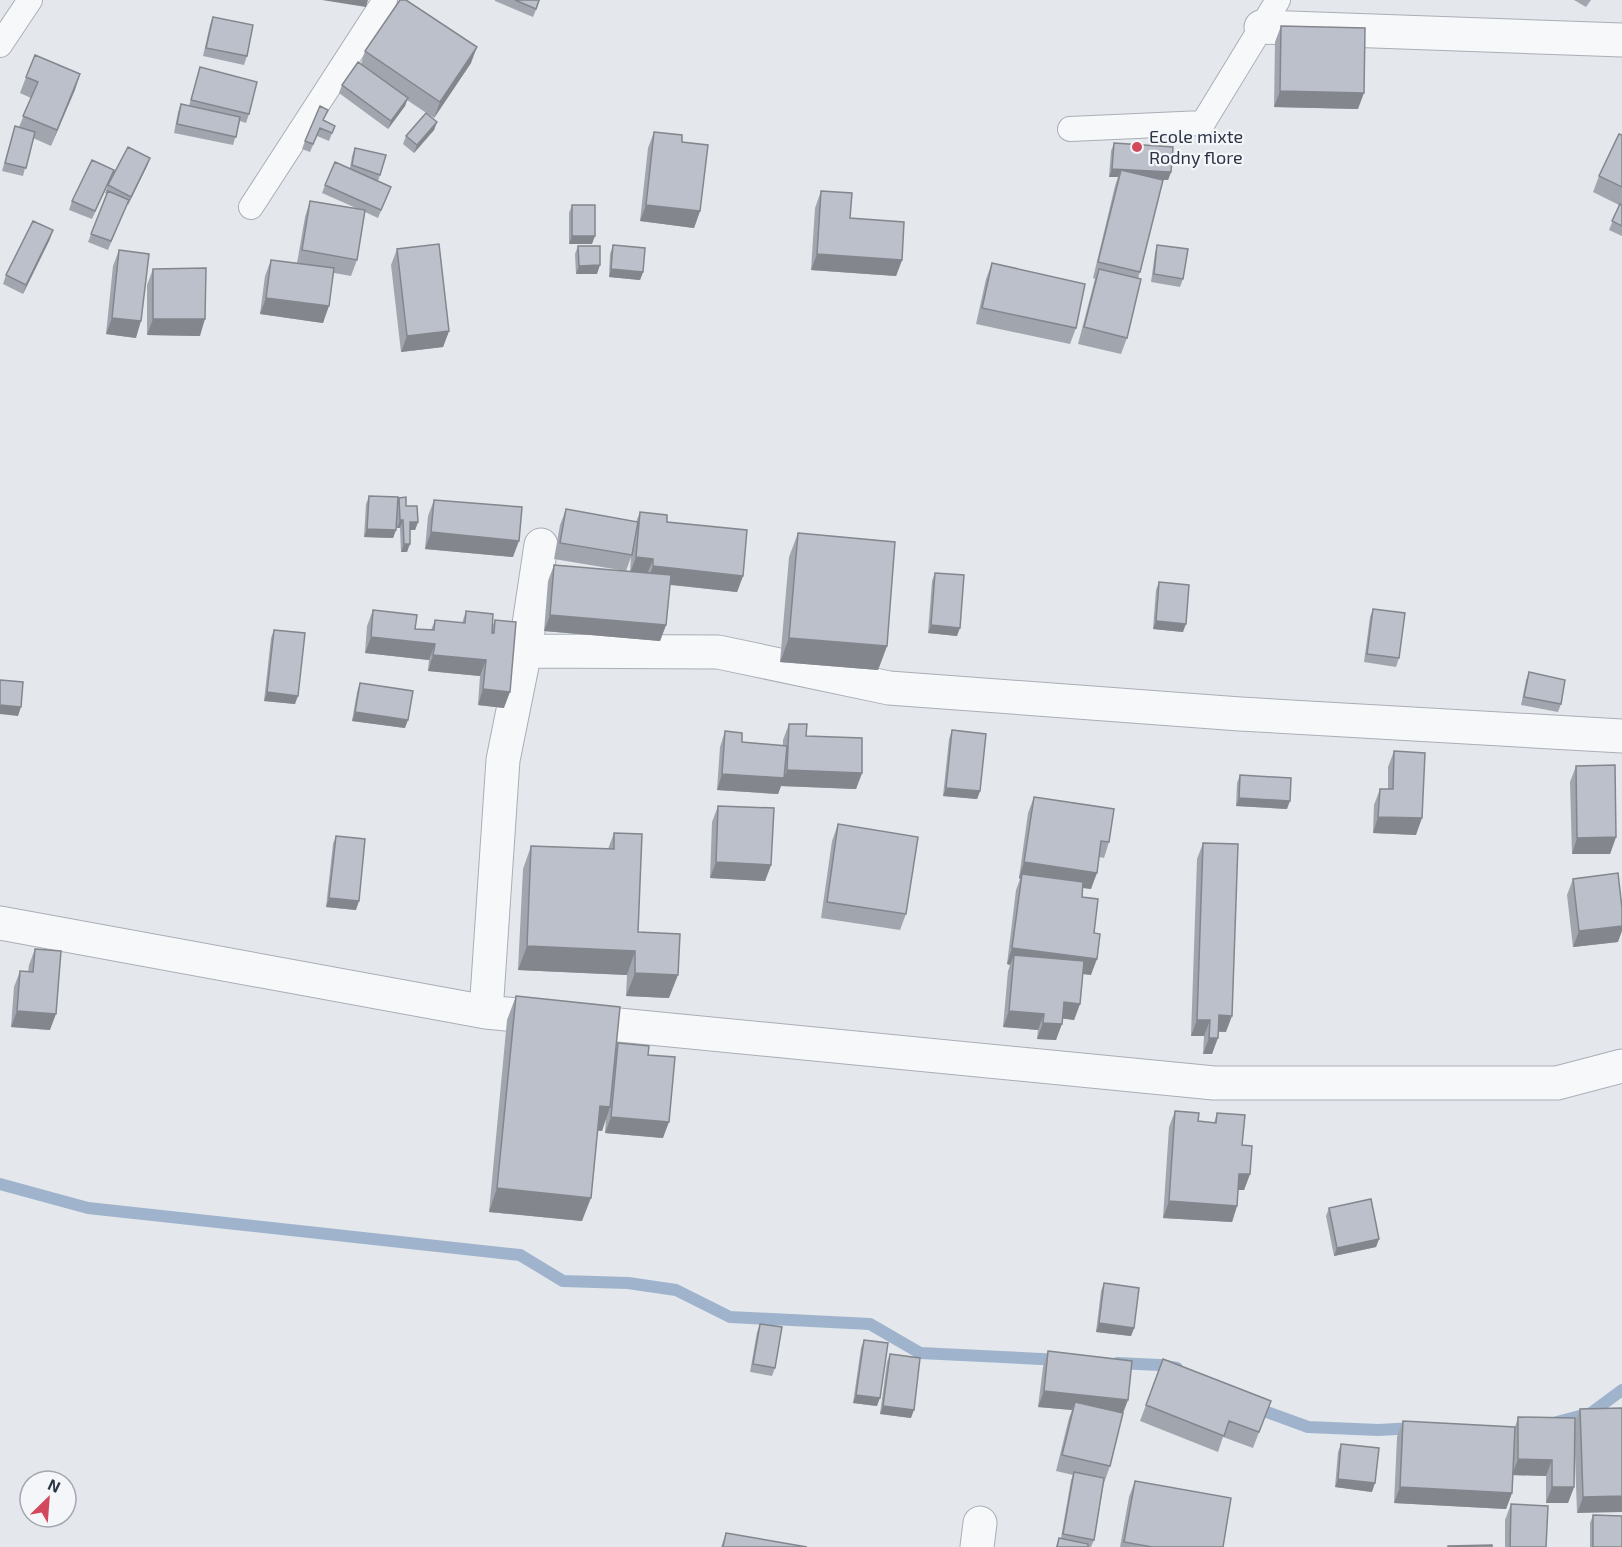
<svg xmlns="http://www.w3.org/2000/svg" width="1622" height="1547" viewBox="0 0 1622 1547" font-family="'Exo 2',sans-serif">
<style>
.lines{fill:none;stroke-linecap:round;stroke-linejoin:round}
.stream{stroke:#9fb4cc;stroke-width:12}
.service-casing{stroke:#a9aeb7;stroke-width:26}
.minor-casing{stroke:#a9aeb7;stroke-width:35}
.service{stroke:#f7f8fa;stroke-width:24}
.minor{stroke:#f7f8fa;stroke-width:33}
.wall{fill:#a1a5ae}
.shaded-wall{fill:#83868d}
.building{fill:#bbc0ca;stroke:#83868d;stroke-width:1.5}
.poi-dot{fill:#d1495b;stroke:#f4f6f9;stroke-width:2}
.labels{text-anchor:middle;stroke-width:4.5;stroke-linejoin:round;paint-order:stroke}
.poi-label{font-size:18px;fill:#2b3445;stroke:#f4f6f9;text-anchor:start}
</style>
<rect width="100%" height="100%" fill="#e4e7ec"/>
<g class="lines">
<path class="stream" d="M0 1184 88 1208 520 1255 563 1281 628 1283 676 1290 730 1317 870 1324 920 1353 1061 1360
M1117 1363 1160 1365 1177 1368
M1253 1407 1308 1427 1378 1430 1415 1428
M1557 1422 1591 1413 1622 1390"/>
<defs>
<path id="service" d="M0 45 30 0
M1070 129 1203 123 1278 0
M251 207 385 0"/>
<path id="minor" d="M1261 27 1622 40
M525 651 718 652 889 688 1240 714 1622 736
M0 923 486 1012 1214 1083H1557L1622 1066
M486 1012 503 760 525 651 541 545
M977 1547 980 1523"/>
</defs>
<use href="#service" class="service-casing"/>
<use href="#minor" class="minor-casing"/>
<use href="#service" class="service"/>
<use href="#minor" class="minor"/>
</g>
<path class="wall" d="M495 0H540L533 17 495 1Z
M1574 0H1591L1586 7Z
M213 17 247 56 244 65 203 56 210 25Z
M1281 26 1358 109 1274 107 1275 42Z
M365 51 471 63 434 118 407 100 405 106 388 129 339 93 342 85 361 64Z
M200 67 249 114 246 123 240 121 233 145 174 133 178 112 181 104 189 106Z
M80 74 51 146 33 138 23 176 2 171 15 126 19 127 31 98 20 93 26 77Z
M324 120 335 126 329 141 317 136 310 152 302 149 305 141Z
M437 122 434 130 414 153 403 144 406 136Z
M654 132 682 142 700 211 694 228 640 221 648 148Z
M1622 135V236L1609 230 1619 205 1593 192 1599 176Z
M1114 143 1171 172 1168 180H1163L1138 279 1127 338 1121 354 1078 344 1095 279 1093 278 1115 186 1118 177H1109L1111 151Z
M355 148 380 175 378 181 391 187 378 218 365 212 357 260 351 276 334 273 323 323 260 314 265 276 271 260 297 263 305 217 310 201 356 208 322 193 325 185 350 168 352 156Z
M150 158 147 166 128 205 127 204 108 250 88 242 107 194 105 193 108 185Z
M111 178 92 219 69 210 72 201Z
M821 191 850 218 902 260 896 276 811 270 815 208Z
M572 205 592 244H569V213Z
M50 239 23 294 3 284 6 275Z
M613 245 643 272 640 280 609 277 610 254Z
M1157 245 1183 279 1180 287 1151 282 1155 253Z
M578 246 597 274H576L575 254Z
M397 249 449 331 443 347 401 352 391 265Z
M119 250 136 338 106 334 113 266Z
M992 263 1076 328 1070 344 976 324 986 279Z
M153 269 200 336 147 335V285Z
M369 496 398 502 399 498 418 522 415 530H410L407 552H401L400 528H397V518L396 530 393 538 364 537 366 504Z
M434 500 513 557 425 549 428 516Z
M566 509 636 522 640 512 667 522 743 576 737 592 670 585 666 625 660 641 544 631 548 581 554 565 630 572 631 557 626 571 554 559 560 525Z
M798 533 887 646 878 670 780 662 789 557Z
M935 573 957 636 928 633 932 581Z
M1159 582 1183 632 1153 629 1156 590Z
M1373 609 1399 658 1396 667 1364 662 1370 617Z
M373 610 415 629 431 630 435 620 462 623 466 611 492 628 495 620 504 708 478 705 480 676 428 671 429 660 365 653 367 626Z
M274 630 295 704 264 701 271 638Z
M1529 672 1561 704 1558 712 1521 705 1526 680Z
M360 683 405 728 352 721 357 692Z
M789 724 862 773 856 789 781 786 778 794 717 790 720 747 725 731 742 742 783 746V740Z
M952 730 980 791 977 799 943 796 949 739Z
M1394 751 1416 835 1373 833 1374 805 1380 789H1388V767Z
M1576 766 1616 837 1610 854H1572L1570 782Z
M1240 775 1287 809 1236 806 1237 783Z
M1034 797 1109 842 1104 858 1099 857 1091 889 1083 888 1082 897 1094 933 1091 975 1083 974 1080 1004 1074 1020 1062 1018 1056 1040 1037 1039 1038 1030 1003 1027 1008 971 1010 965 1007 964 1016 890 1020 879 1019 878 1028 813Z
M718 806 771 865 765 881 710 878 712 822Z
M838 824 906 914 900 930 821 918 832 841Z
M614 833 638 932 669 998 626 996 627 975 518 970 523 869 531 846 608 849Z
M336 836 356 910 326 907 333 844Z
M1203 843 1226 1032H1218L1212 1054H1203L1204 1036H1191L1197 859Z
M1573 879 1618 942 1573 947 1567 895Z
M35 949 50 1030 11 1027 14 987 20 971 28 972 29 965Z
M516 996 616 1049 618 1043 648 1055 663 1138 605 1133 606 1117 602 1131 597 1130 582 1221 489 1212 507 1020Z
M1175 1111 1198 1121 1214 1123 1217 1113 1242 1145 1250 1174 1244 1190H1238L1237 1206 1232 1222 1163 1218 1169 1127Z
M1329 1208 1379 1239 1376 1247 1334 1256 1326 1216Z
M1104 1283 1134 1328 1131 1336 1096 1332 1101 1291Z
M760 1324 775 1368 772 1376 750 1372 757 1332Z
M864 1340 877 1406 853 1403 861 1348Z
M1048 1351 1123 1413 1110 1466 1104 1483V1482L1094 1540 1091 1547H1056L1059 1538H1061L1071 1480 1073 1475 1056 1471 1069 1418 1072 1410 1038 1407 1043 1367Z
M890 1354 911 1418 880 1414 887 1362Z
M1163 1359 1271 1401 1253 1448 1223 1437 1218 1452 1140 1421Z
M1622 1408 1577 1513 1574 1427V1487L1568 1503H1546V1476L1512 1475V1493L1506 1509 1394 1503 1397 1437 1403 1421 1515 1427 1518 1417 1574 1425 1580 1409Z
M1341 1444 1372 1492 1335 1487 1338 1452Z
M1135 1481 1223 1547H1120L1129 1497Z
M1511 1504 1546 1547H1505V1520Z
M1593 1515 1622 1547H1590V1523Z
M726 1533 807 1547H721Z"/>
<path class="shaded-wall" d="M322 0H368L366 7Z
M477 47 471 63 434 118 440 102Z
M80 74 75 90 51 146 57 130Z
M1280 91 1364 93 1358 109 1274 107Z
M408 98 405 106 388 129 391 121Z
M437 122 434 130 414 153 417 145Z
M150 158 147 166 128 205 131 197Z
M1112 169 1171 172 1168 180 1119 177 1121 170 1118 177H1109Z
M646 205 700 211 694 228 640 221Z
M53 230 50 239 23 294 26 285Z
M572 236H595L592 244H569Z
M817 254 902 260 896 276 811 270Z
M600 265 597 274H576L579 266Z
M611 269 643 272 640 280 609 277Z
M266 298 329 306 323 323 260 314Z
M112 318 141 321 136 338 106 334Z
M153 319H205L200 336 147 335Z
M449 331 443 347 401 352 407 336Z
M400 520H403L400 528H397Z
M410 522H418L415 530H407Z
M367 529 396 530 393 538 364 537Z
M431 532 519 541 513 557 425 549Z
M404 544H410L407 552H401Z
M636 557 653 559 647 575 630 573Z
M653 566 743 576 737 592 647 582Z
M550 615 666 625 660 641 544 631Z
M1156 621 1186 624 1183 632 1153 629Z
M931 625 960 628 957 636 928 633Z
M371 637 435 644 429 660 365 653Z
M789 638 887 646 878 670 780 662Z
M433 655 486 660 480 676 428 671Z
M483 689 510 692 504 708 478 705Z
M267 692 298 696 295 704 264 701Z
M0 705 21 707 18 716 0 714Z
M355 712 408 720 405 728 352 721Z
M787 770 862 773 856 789 781 786Z
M722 774 784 778 778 794 717 790Z
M946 788 980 791 977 799 943 796Z
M1239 798 1290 801 1287 809 1236 806Z
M1378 817 1422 818 1416 835 1373 833Z
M1616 837 1610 854H1572L1577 838Z
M716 862 771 865 765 881 710 878Z
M1024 862 1097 873 1091 889 1021 879 1022 874 1020 879 1019 878Z
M329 898 359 901 356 910 326 907Z
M1622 926V931L1618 942 1573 947 1579 931Z
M527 946 635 951 627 975 518 970Z
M1012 948 1097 959 1091 975 1013 965 1014 955 1010 965 1007 964Z
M635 973 678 975 669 998 626 996Z
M1064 1002 1080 1004 1074 1020 1058 1018Z
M17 1011 56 1014 50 1030 11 1027Z
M1009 1011 1044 1014 1038 1030 1003 1027Z
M1219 1015 1232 1016 1226 1032 1213 1031Z
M1197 1020H1210L1204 1036H1191Z
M1043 1023 1062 1024 1056 1040 1037 1039Z
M1209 1038H1218L1212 1054H1203Z
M600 1106 610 1107 602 1131 591 1130Z
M611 1117 669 1122 663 1138 605 1133Z
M1239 1174H1250L1244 1190H1233Z
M497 1188 591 1198 582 1221 489 1212Z
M1169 1201 1237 1206 1232 1222 1163 1218Z
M1379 1239 1376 1247 1334 1256 1337 1248Z
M1099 1323 1134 1328 1131 1336 1096 1332Z
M1044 1391 1128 1400 1122 1416 1075 1402 1072 1410 1038 1407Z
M856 1395 880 1398 877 1406 853 1403Z
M883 1406 914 1410 911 1418 880 1414Z
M1518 1459 1552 1460 1546 1476 1512 1475Z
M1338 1479 1375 1483 1372 1492 1335 1487Z
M1400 1487 1512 1493 1506 1509 1394 1503Z
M1552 1487H1574L1568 1503H1546Z
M1622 1496V1512L1577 1513 1583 1497Z"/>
<path class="building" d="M400 0H406L477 47 440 102 365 51Z
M515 0H539L536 9Z
M213 17 253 25 247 56 206 48Z
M1281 26 1365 28 1364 93 1280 91Z
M35 55 80 74 57 130 23 116 38 82 26 77Z
M358 62 408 98 391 121 342 85Z
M200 67 257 82 249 114 191 100Z
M181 104 240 117 236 137 177 124Z
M320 106 328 110 323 120 335 126 332 133 320 128 313 144 305 141Z
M426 113 437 122 417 145 406 136Z
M15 126 35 132 26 168 5 163Z
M654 132 682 135V142L708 145 700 211 646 205Z
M1619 134 1622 135V187L1599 176Z
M1114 143 1173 147 1171 172 1112 169Z
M128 147 150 158 131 197 108 185Z
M355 148 386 155 380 175 352 165Z
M92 160 114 170 95 211 72 201Z
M335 162 391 187 381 210 325 185Z
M1121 170 1163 180 1140 272 1098 262Z
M108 191 129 200 111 241 91 234Z
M821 191 852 193 850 218 904 222 902 260 817 254Z
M310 201 365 210 357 260 302 250Z
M1620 204 1622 205V226L1612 221Z
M572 205H595V236H572Z
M33 221 53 230 26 285 6 275Z
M439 244 449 331 407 336 397 249Z
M613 245 645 248 643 272 611 269Z
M1157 245 1188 249 1183 279 1154 274Z
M578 246H600V265L579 266Z
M119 250 149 254 141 321 112 318Z
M271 260 334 268 329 306 266 298Z
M992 263 1085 284 1076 328 982 308Z
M206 268 205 319H153V269Z
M1099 269 1141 279 1127 338 1084 327Z
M369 496 398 497 396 530 367 529Z
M406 497V506H417L418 522H410V544H404L403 520H400L399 498Z
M434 500 522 507 519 541 431 532Z
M566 509 638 522 632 555 560 543Z
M640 512 667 515V522L747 530 743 576 653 566V559L636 557Z
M798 533 895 542 887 646 789 638Z
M554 565 671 575 666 625 550 615Z
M935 573 964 575 960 628 931 625Z
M1159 582 1189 585 1186 624 1156 621Z
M1373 609 1405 613 1399 658 1367 654Z
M373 610 417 615 415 629 434 630 435 620 465 623 466 611 493 614 492 633H494L495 620 516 622 510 692 483 689 486 660 433 655 435 644 371 637Z
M274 630 305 633 298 696 267 692Z
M1529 672 1565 680 1561 704 1524 697Z
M0 680 23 682 21 707 0 705Z
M360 683 413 691 408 720 355 712Z
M789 724H807L806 736 862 738V773L787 770Z
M952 730 986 734 980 791 946 788Z
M725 731 742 733V742L787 746 784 778 722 774Z
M1394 751 1425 753 1422 818 1378 817 1380 789H1393Z
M1615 765 1616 837 1577 838 1576 766Z
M1240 775 1291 778 1290 801 1239 798Z
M1034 797 1114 809 1109 842 1101 841 1097 873 1024 862Z
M718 806 774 808 771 865 716 862Z
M838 824 918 837 906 914 827 902Z
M614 833 642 834 638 932 680 934 678 975 635 973V951L527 946 531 846 614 849Z
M336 836 365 839 359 901 329 898Z
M1203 843 1238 844 1232 1016 1219 1015 1218 1038H1209L1210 1020H1197Z
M1618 873 1622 908V926L1579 931 1573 879Z
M1022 874 1083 882 1082 897 1098 899 1094 933 1100 934 1097 959 1012 948Z
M35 949 61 951 56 1014 17 1011 20 971 33 972Z
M1014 955 1084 961 1080 1004 1064 1002 1062 1024 1043 1023 1044 1014 1009 1011Z
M516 996 620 1007 610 1107 600 1106 591 1198 497 1188Z
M618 1043 649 1046 648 1055 675 1057 669 1122 611 1117Z
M1175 1111 1199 1113 1198 1121 1216 1123 1217 1113 1245 1115 1242 1145 1252 1146 1250 1174H1239L1237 1206 1169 1201Z
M1371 1199 1379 1239 1337 1248 1329 1208Z
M1104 1283 1139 1288 1134 1328 1099 1323Z
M760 1324 782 1327 775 1368 753 1364Z
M864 1340 888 1343 880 1398 856 1395Z
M1048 1351 1132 1361 1128 1400 1044 1391Z
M890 1354 920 1358 914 1410 883 1406Z
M1163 1359 1271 1401 1259 1432 1229 1421 1224 1436 1146 1405Z
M1075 1402 1123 1413 1110 1466 1062 1455Z
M1622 1408V1496L1583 1497 1580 1409Z
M1518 1417 1575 1418 1574 1487H1552V1460L1518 1459Z
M1403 1421 1515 1427 1512 1493 1400 1487Z
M1341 1444 1379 1448 1375 1483 1338 1479Z
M1074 1472 1104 1478 1094 1540 1063 1534Z
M1135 1481 1231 1498 1223 1547H1152L1124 1542Z
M1511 1504 1548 1506 1546 1547H1510Z
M1593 1515 1622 1516V1547H1593Z
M726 1533 807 1547H723Z
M1059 1538 1088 1544V1547H1057Z
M1492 1545V1547H1448V1546Z"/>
<circle class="poi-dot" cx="1137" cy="147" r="6"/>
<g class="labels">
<g class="poi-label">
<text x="1149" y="143">Ecole mixte<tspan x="1149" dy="21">Rodny flore</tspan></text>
</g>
</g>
<g transform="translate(48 1499) rotate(25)"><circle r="28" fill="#f4f6f9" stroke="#a4a8b1" stroke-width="1.5"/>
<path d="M0-4.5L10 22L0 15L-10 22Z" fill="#d1495b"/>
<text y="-9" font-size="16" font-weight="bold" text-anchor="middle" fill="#2b3445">N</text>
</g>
</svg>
